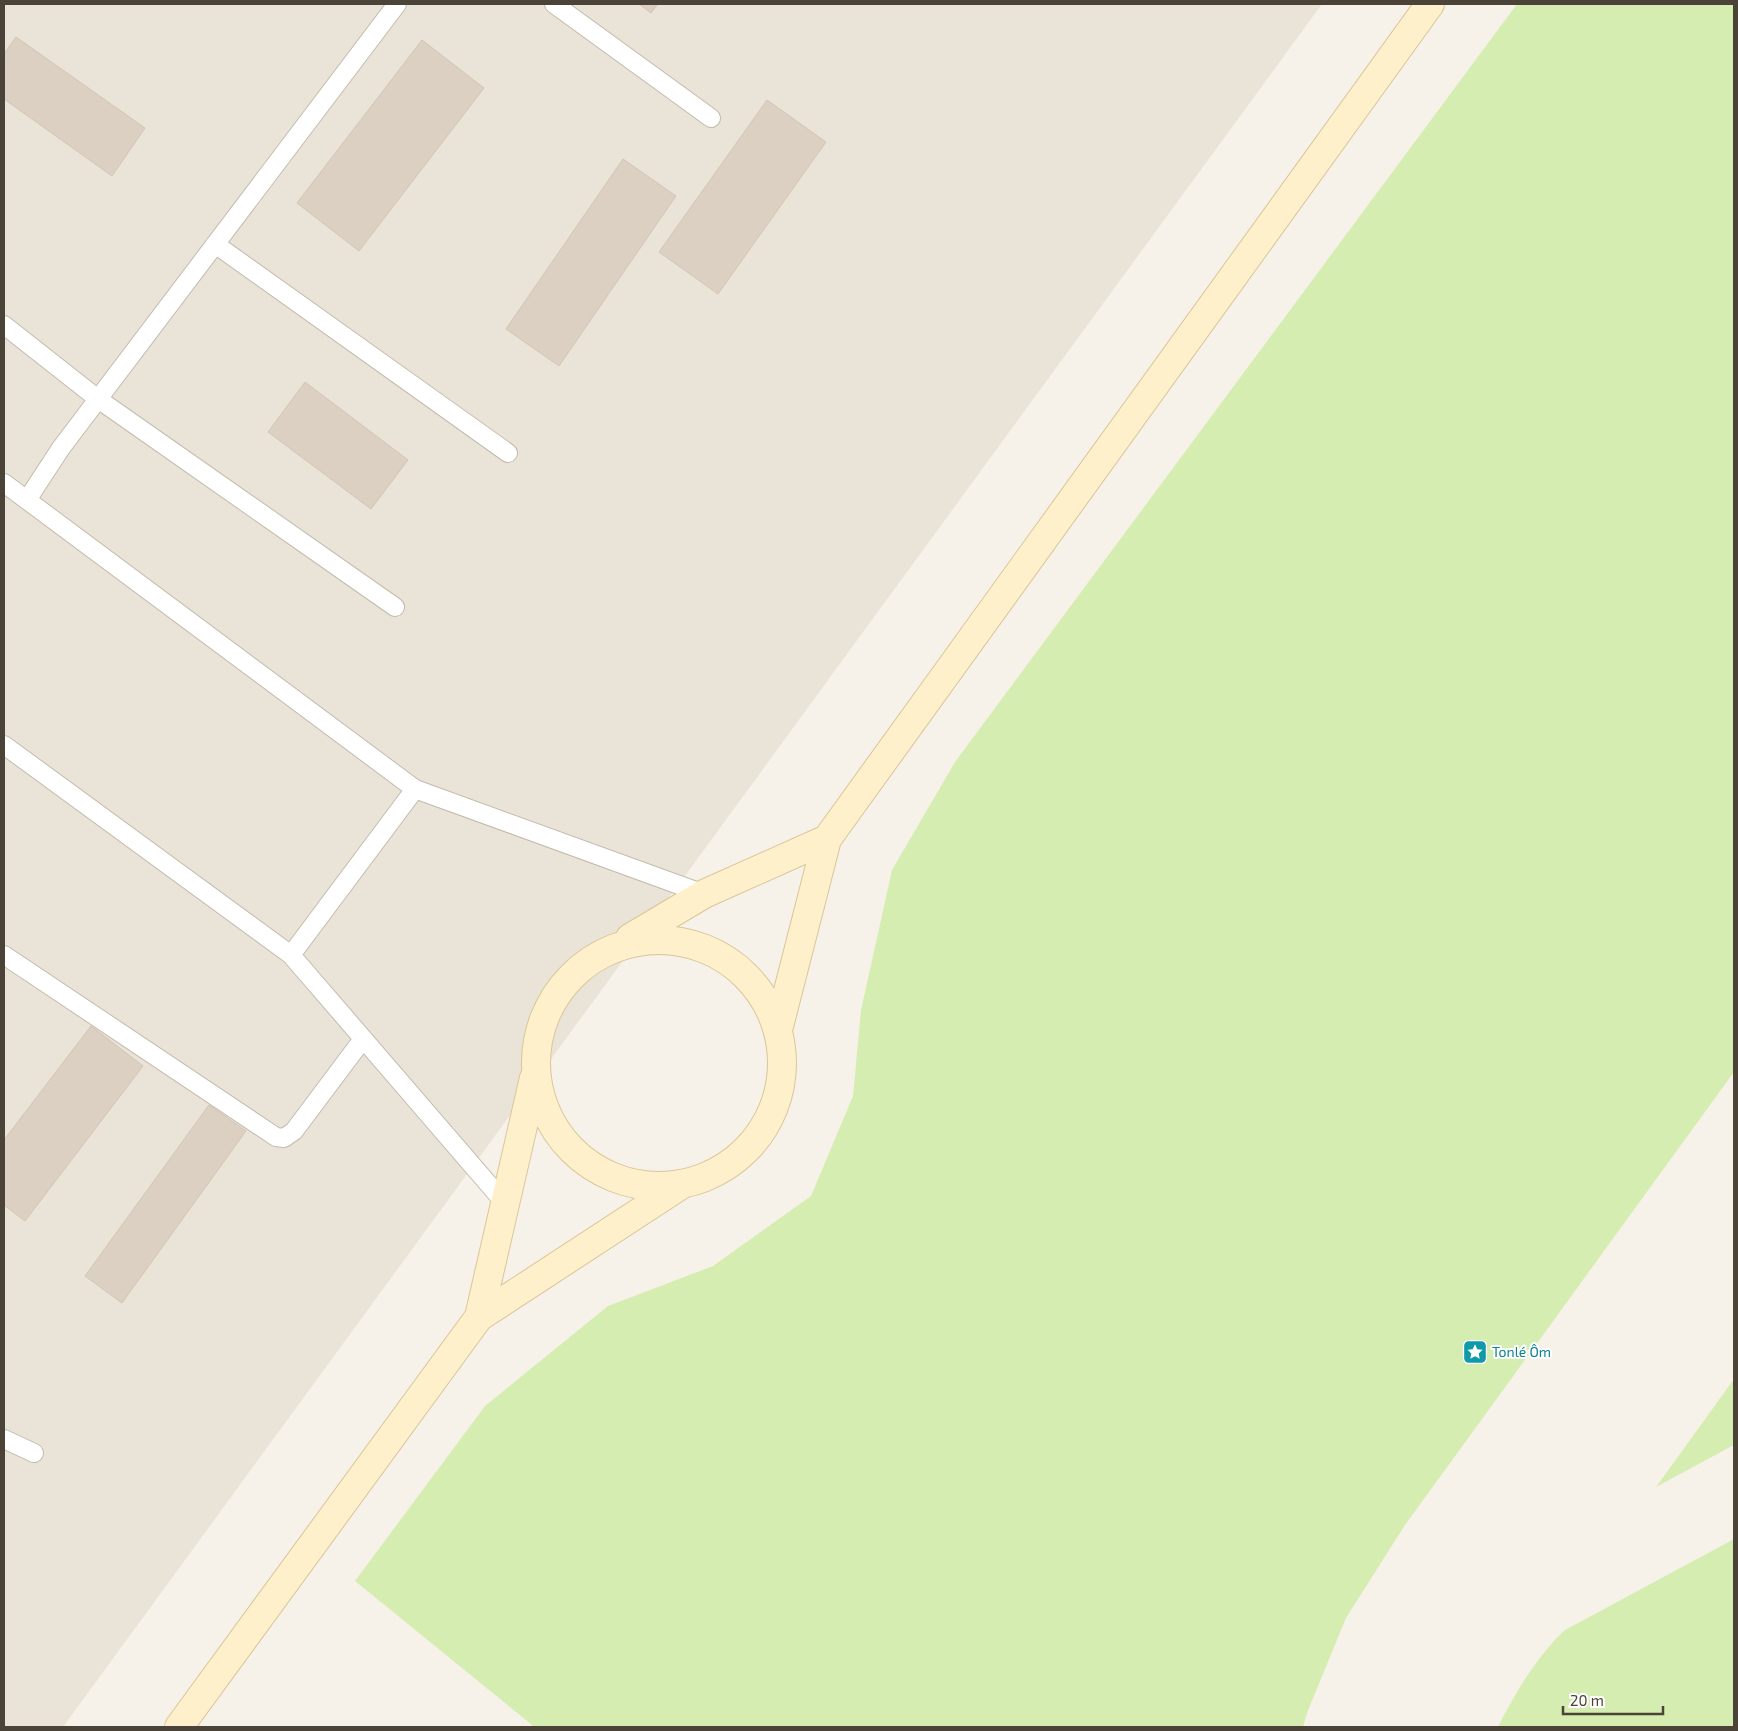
<svg xmlns="http://www.w3.org/2000/svg" width="1738" height="1731" viewBox="0 0 1738 1731" font-family="'Exo 2',sans-serif">
<style>
.residential{fill:#eae4d8}
.green{fill:#d5edb1}
.building{fill:#dcd0c2;stroke:#d4c5b1}
.lines{fill:none;stroke-linecap:round;stroke-linejoin:round}
.lane-casing{stroke:#c3baac;stroke-width:20}
.secondary-casing{stroke:#d9c597;stroke-width:30}
.lane{stroke:#fff;stroke-width:18}
.secondary{stroke:#fff0cc;stroke-width:28}
.labels{text-anchor:middle;stroke-width:4;stroke-linejoin:round;paint-order:stroke}
.culture-label{font-size:14px;fill:#0d838f;stroke:#fff;text-anchor:start}
</style>
<rect width="100%" height="100%" fill="#f6f2ea"/>
<path class="residential" d="M4 4H1322L63 1727H4Z"/>
<path class="green" d="M1517 4H1734V1072L1405 1525 1346 1618 1307 1713 1303 1727H531L532 1725 355 1581 485 1406 608 1306 713 1266 811 1196 853 1096 861 1010 892 870 955 762Z
M1734 1379V1445L1656 1487Z
M1734 1539V1727H1498C1515 1693 1537 1656 1565 1630Z"/>
<path class="building" d="M639 4H658L651 13Z
M16 37 145 128 112 176 4 99V54Z
M422 40 484 88 359 251 297 203Z
M767 100 826 142 718 294 659 252Z
M623 159 676 196 559 366 506 329Z
M305 382 408 460 371 509 268 432Z
M91 1026 143 1066 25 1221 4 1205V1140Z
M209 1105 246 1131 122 1303 85 1276Z"/>
<g class="lines">
<defs>
<path id="lane" d="M554 4 711 118
M215 244 508 453
M4 325 98 399 395 607
M4 483 415 789 704 894
M27 500 61 448 397 4
M4 745 291 955 504 1202
M4 955 276 1137 284 1138 294 1131 363 1039
M291 955 415 789
M4 1439 34 1453"/>
<path id="secondary" d="M630 938 704 894 827 839
M536 1063a123 123 0 1 1 246 0a123 123 0 1 1-246 0Z
M778 1030 827 839 1430 4
M479 1317 534 1078
M179 1727 479 1317 681 1185"/>
</defs>
<use href="#lane" class="lane-casing"/>
<use href="#secondary" class="secondary-casing"/>
<use href="#lane" class="lane"/>
<use href="#secondary" class="secondary"/>
</g>
<defs>
<symbol id="sight-square" viewBox="-11 -11 22 22"><rect x="-9" y="-9" width="18" height="18" rx="4" fill="#0f9aa8" stroke="#fff"/><path d="M0-6L1.8-2.2L6-1.7L2.9 1.2L3.7 5.4L0 3.3L-3.7 5.4L-2.9 1.2L-6-1.7L-1.8-2.2Z" fill="#fff"/></symbol>
</defs>
<g fill-rule="evenodd">
<use href="#sight-square" x="1461" y="1338" width="28" height="28"/>
</g>
<g class="labels">
<g class="culture-label">
<text x="1492" y="1357">Tonlé Ôm</text>
</g>
</g>
<rect width="1738" height="1731" fill="none" stroke="#4b4337" stroke-width="10"/>
<path d="M1563 1706v8h100v-8" fill="none" stroke="#4b4337" stroke-width="2.5"/>
<text x="1570" y="1706" font-size="15" fill="#4b4337" stroke="#ffffff" stroke-width="4" paint-order="stroke">20 m</text>
</svg>
